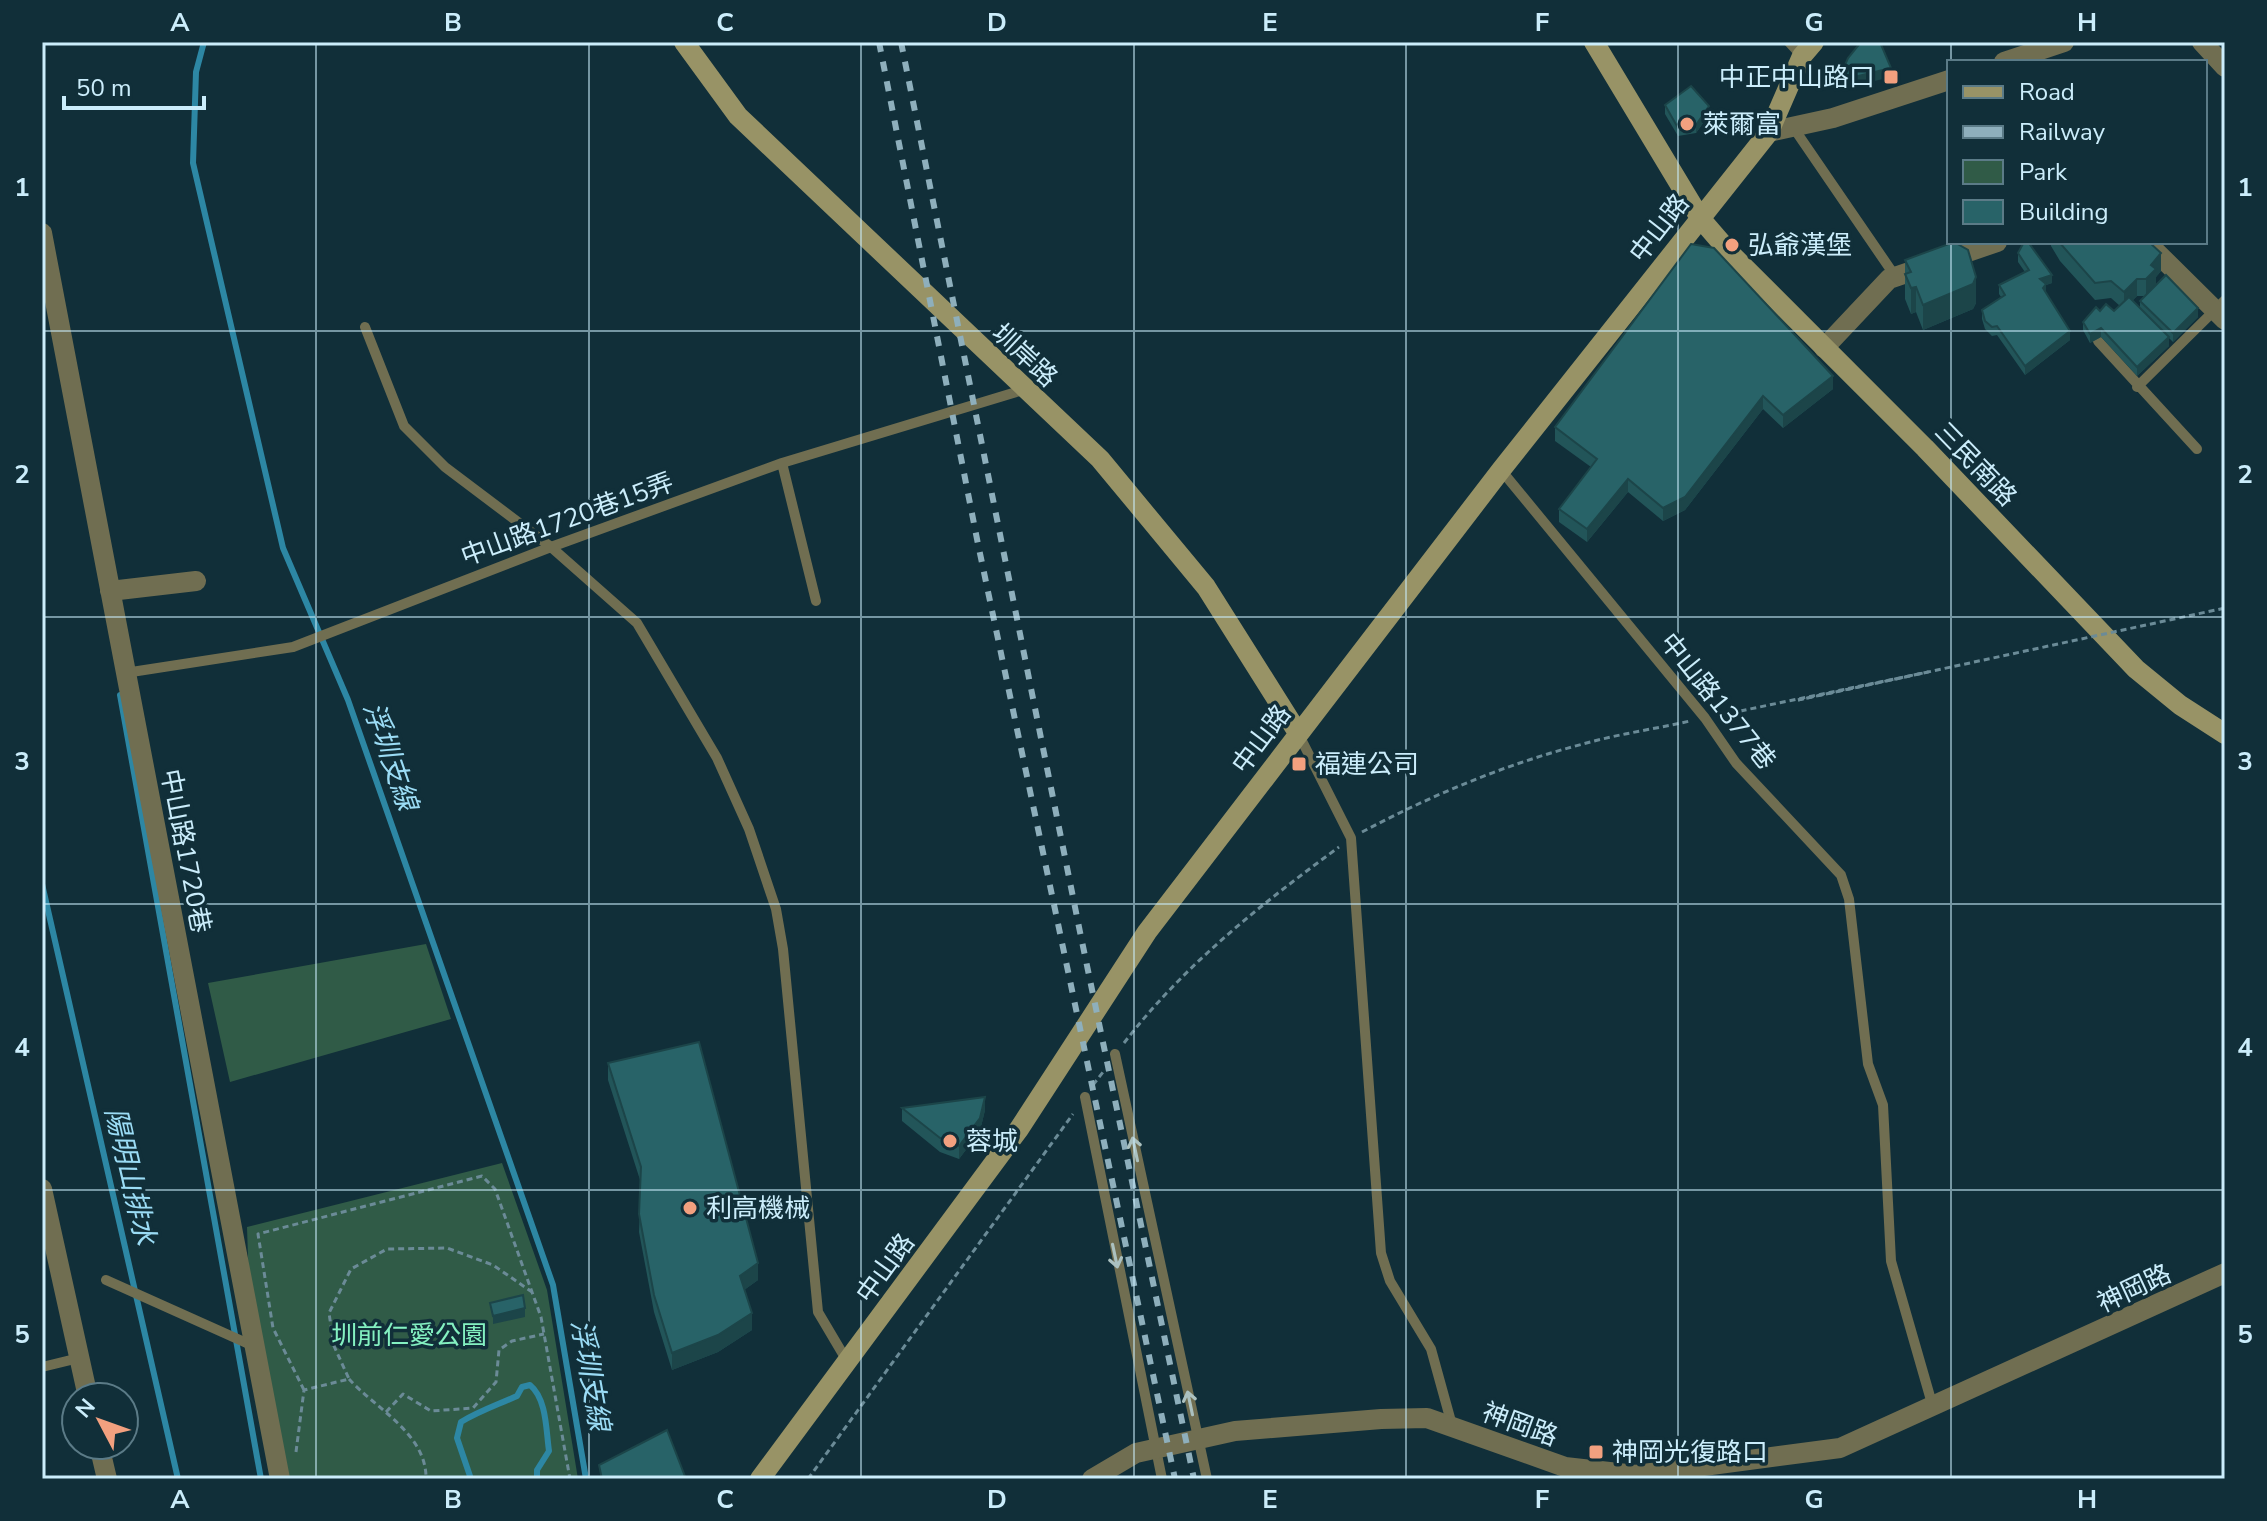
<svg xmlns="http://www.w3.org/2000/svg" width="2267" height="1521" viewBox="0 0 2267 1521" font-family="'Nunito Sans','Noto Sans TC',sans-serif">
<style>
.green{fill:#305b47}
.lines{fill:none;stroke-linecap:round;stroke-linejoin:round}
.stream{stroke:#2d87a4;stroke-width:6}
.path{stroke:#6b8b97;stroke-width:3;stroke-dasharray:6 4;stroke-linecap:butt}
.lane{stroke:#706e51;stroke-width:10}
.street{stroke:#706e51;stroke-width:20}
.secondary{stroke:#989366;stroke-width:20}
.rail{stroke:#8eafbc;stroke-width:6;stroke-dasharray:10 10;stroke-linecap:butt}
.path-bridge{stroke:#6b8b97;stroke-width:3;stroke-dasharray:6 4;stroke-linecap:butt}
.wall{fill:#225559;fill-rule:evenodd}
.shaded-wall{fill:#1c4549}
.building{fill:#286368;stroke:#1c4549;stroke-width:2}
.oneway{stroke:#abc1c0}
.grid{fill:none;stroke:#cbedfb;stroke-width:2;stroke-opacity:0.55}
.poi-dot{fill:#f2a07f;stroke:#112f39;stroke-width:3}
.labels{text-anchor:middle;stroke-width:7;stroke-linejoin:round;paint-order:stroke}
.poi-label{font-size:26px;fill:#cbedfb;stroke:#112f39;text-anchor:start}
.street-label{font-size:26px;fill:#cbedfb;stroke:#112f39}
.park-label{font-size:26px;fill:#84f1c1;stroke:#112f39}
.water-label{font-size:28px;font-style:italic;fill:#9bdcf5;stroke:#112f39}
.neatline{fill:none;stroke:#cbedfb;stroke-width:3}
.grid-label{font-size:26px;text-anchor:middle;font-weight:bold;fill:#cbedfb}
</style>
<rect width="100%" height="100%" fill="#112f39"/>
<path class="green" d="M426 944 451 1019 230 1082 208 983Z
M502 1163 547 1290 578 1479H280L251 1345 247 1227Z"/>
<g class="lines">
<path class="stream" d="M204 42 196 72 193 163 283 548 348 700 553 1285 586 1479
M120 695 261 1479
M42 884 178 1479
M471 1479 457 1438 461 1422C479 1411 497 1405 517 1396L522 1387 530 1385C547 1399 546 1431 549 1451L537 1470V1479"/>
<path class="path" d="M1721 715 1928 672 1798 700
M1362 832C1432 795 1506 764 1583 744 1618 734 1655 729 1690 721
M1124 1043C1184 965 1260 905 1339 847
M1093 1085 1103 1072
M349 1379C376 1409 427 1434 426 1479
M304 1390 273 1328 258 1234 482 1176 495 1189 541 1317 570 1479
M386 1412 403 1394 431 1411 473 1408 496 1382 499 1350 512 1341 544 1334
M296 1452 304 1390 349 1379 334 1346 329 1313 351 1269 387 1249 447 1248 493 1265 532 1292
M808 1479 1073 1114"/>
<path class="lane" d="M1789 42 1802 56
M1793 127 1895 276
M365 327 404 426 445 467 551 547 637 623 717 758 749 829 776 909 783 949 818 1312 847 1361
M2098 341 2197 449
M2137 387 2225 300
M782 463 816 601
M1501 470 1705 718 1736 763 1841 875 1849 899 1868 1064 1883 1105 1891 1261 1933 1407
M125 673 293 647 551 547 782 463 1023 390
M1299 735 1351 838 1381 1253 1390 1281 1431 1349 1452 1425
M1115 1054 1207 1479
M1085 1097 1162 1479
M106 1280 251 1345
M42 1367 79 1358"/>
<path class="street" d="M2202 42 2225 67
M2004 62 2064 42
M1769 132 1833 118 1949 80
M42 233 280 1479
M2146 242 2225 320
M1824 348 1889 279 1997 242
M110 591 196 581
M42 1189 88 1397
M99 1445 107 1479
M1092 1479 1136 1453 1235 1431 1381 1419 1427 1418 1565 1467 1636 1475 1840 1448 2225 1273"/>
<path class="secondary" d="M684 42 738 116 1100 459 1206 587 1298 733
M1594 42 1700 218 1732 255 1925 448 2136 669 2180 705 2225 734
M760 1479 1019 1129 1147 932 1501 470 1769 132 1802 56 1814 42"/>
<path class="rail" d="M879 42 978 544 1175 1479
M901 42 1080 932 1194 1479"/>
<path class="path-bridge" d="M1798 700 2225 608"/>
</g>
<path class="wall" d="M1665 105 1709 115 1696 133 1678 136 1665 114Z
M2051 242H2149L2161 271 2156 277V285L2198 317 2173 342 2169 338V346L2137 376 2101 337 2090 343 2083 330V322L2100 311H2114L2120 306 2111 298 2095 300 2060 261 2051 246ZM2137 296H2144L2140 301V308L2132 301Z
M1691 244 1833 389 1783 428 1763 409 1685 510 1663 521 1628 492 1587 542 1559 522V509L1591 467 1555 441V427Z
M2018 253 2052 283 2046 285V292L2070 340 2025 375 1997 335 1992 336 1985 329 1982 319V310L2001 297 1999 294V285L2025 272 2018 262Z
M1905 260 1976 303 1973 309 1923 330 1916 312 1911 314 1905 299Z
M608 1063 758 1280 744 1290 752 1330 718 1352 672 1370 654 1312 639 1232 641 1183 608 1080Z
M902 1108 985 1110 980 1131 959 1159 940 1152 902 1121Z"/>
<path class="shaded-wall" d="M1891 68V77L1838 90V81Z
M1709 106V115L1696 133V125Z
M2161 253V271L2156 277V286L2146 297V279L2151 265Z
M2052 275V283L2046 285V293L2040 279Z
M1976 277V303L1973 309 1923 330V305Z
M2137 279V296L2124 310V292Z
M1916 287V312L1911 314V288Z
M2198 308V317L2173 342V333Z
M2101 328V337L2090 343V334Z
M2070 331V340L2025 375V366Z
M2169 337V346L2137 376V367Z
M1833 376V389L1783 428V415Z
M1763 396V409L1685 510 1663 521V508Z
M1628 479V492L1587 542V529Z
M985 1097V1110L980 1131 959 1159V1146Z
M758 1263V1280L740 1293V1276Z
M525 1308V1317L493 1324V1316Z
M752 1313V1330L718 1352 672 1370V1353Z"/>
<path class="building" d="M1861 42H1880L1891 68 1838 81 1848 58Z
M1691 86 1709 106 1696 125 1678 128 1665 105Z
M1954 242 1968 250 1976 277 1973 284 1923 305 1916 287 1911 288 1905 274 1911 272 1905 260Z
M2024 242H2028L2052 275 2040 279 2046 284 2043 288 2070 331 2025 366 1997 326 1992 327 1985 321 1982 310 2005 295 1999 285 2029 270 2018 253Z
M2059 242H2149L2161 253 2151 265 2156 269 2146 279H2137L2124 292 2111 281 2095 283Z
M1691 244 1714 248 1833 376 1783 415 1763 396 1685 497 1663 508 1628 479 1587 529 1559 509 1597 459 1555 427Z
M2166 275 2198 308 2173 333 2140 301Z
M2129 297 2169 337 2137 367 2101 328 2090 334 2083 322 2096 307 2100 311 2106 304 2114 311Z
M699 1042 758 1263 740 1276 752 1313 718 1335 672 1353 654 1295 639 1214 641 1167 608 1063Z
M985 1097 980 1118 959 1146 940 1138 902 1108Z
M523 1295 525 1308 493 1316 490 1303Z
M667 1430 686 1479H602L599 1465Z"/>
<defs><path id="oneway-shaft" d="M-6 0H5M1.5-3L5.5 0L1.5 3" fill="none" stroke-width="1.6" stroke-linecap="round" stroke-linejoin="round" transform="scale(2)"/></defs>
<g class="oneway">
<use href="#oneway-shaft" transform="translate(1135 1149) rotate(-102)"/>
<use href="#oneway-shaft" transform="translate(1115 1256) rotate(78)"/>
<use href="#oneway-shaft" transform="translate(1190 1403) rotate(-102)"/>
</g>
<path class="grid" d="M316 42V1479M589 42V1479M861 42V1479M1134 42V1479M1406 42V1479M1678 42V1479M1951 42V62M1951 242V1479M42 331H2225M42 617H2225M42 904H2225M42 1190H2225"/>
<g class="poi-dot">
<rect x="1883" y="69" width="16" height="16" rx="4"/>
<circle cx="1687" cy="124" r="8"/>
<circle cx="1732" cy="245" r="8"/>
<rect x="1291" y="756" width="16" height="16" rx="4"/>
<circle cx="950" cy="1141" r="8"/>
<circle cx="690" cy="1208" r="8"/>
<rect x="1588" y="1444" width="16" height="16" rx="4"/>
</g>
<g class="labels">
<g class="poi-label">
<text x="1875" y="86" text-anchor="end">中正中山路口</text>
<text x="1703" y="133">萊爾富</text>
<text x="1748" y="254">弘爺漢堡</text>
<text x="1315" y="773">福連公司</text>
<text x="966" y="1150">蓉城</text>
<text x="706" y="1217">利高機械</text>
<text x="1612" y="1461">神岡光復路口</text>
</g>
<g class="street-label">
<text transform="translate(1659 228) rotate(-52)" y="9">中山路</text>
<text transform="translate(1025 355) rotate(43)" y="9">圳岸路</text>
<text transform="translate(1976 464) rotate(46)" y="9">三民南路</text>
<text transform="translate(567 519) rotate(-20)" y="9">中山路1720巷15弄</text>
<text transform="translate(1718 701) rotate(51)" y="9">中山路1377巷</text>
<text transform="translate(1261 739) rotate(-53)" y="9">中山路</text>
<text transform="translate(186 851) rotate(79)" y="9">中山路1720巷</text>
<text transform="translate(885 1268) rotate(-54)" y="9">中山路</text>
<text transform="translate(2134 1288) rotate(-25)" y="9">神岡路</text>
<text transform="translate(1520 1424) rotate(20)" y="9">神岡路</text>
</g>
<g class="park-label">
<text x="409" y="1344">圳前仁愛公園</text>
</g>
<g class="water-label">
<text transform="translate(391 756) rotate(71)" y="10">浮圳支線</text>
<text transform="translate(131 1176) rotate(77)" y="10">陽明山排水</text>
<text transform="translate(591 1375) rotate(80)" y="10">浮圳支線</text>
</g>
</g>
<rect width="2267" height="1521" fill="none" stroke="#112f39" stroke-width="88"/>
<rect x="1947" y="60" width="260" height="184" fill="#112f39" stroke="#5b7b87" stroke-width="2"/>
<rect x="1963" y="86" width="40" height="12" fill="#989366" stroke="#5b7b87" stroke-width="2"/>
<text x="2019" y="100" font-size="24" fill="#cbedfb">Road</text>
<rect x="1963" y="126" width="40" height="12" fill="#8eafbc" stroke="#5b7b87" stroke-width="2"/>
<text x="2019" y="140" font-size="24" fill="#cbedfb">Railway</text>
<rect x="1963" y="160" width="40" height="24" fill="#305b47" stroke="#5b7b87" stroke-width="2"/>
<text x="2019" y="180" font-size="24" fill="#cbedfb">Park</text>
<rect x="1963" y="200" width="40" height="24" fill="#286368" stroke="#5b7b87" stroke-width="2"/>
<text x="2019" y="220" font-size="24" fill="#cbedfb">Building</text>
<g transform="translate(100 1421) rotate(311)"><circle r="38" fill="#112f39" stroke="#5b7b87" stroke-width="2"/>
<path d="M0-6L14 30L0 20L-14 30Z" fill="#f2a07f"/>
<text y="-12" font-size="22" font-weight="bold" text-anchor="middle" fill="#cbedfb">N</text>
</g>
<path d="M64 96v12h140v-12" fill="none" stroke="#cbedfb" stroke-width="4"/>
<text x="76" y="96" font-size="24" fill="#cbedfb" stroke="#112f39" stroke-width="6" paint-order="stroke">50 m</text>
<rect x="44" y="44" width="2179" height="1433" class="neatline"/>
<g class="grid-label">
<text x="180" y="31">A</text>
<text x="453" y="31">B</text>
<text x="725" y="31">C</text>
<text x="997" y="31">D</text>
<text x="1270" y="31">E</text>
<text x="1542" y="31">F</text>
<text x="1814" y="31">G</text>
<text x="2087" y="31">H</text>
<text x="22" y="196">1</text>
<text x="2245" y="196">1</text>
<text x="22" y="483">2</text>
<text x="2245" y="483">2</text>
<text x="22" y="770">3</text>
<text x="2245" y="770">3</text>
<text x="22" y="1056">4</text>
<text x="2245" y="1056">4</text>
<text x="22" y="1343">5</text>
<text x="2245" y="1343">5</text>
<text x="180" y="1508">A</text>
<text x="453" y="1508">B</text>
<text x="725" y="1508">C</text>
<text x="997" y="1508">D</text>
<text x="1270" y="1508">E</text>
<text x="1542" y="1508">F</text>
<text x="1814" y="1508">G</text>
<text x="2087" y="1508">H</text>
</g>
</svg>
